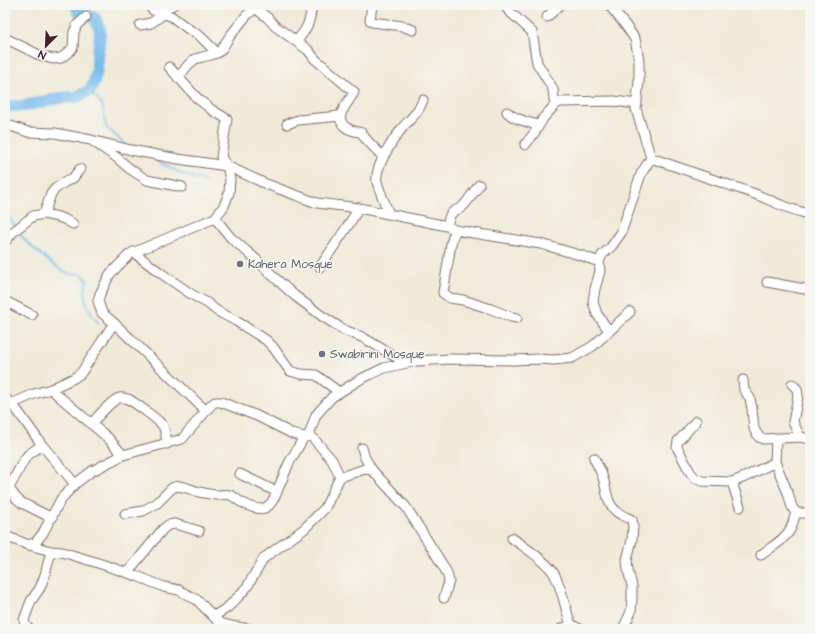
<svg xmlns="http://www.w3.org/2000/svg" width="815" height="634" viewBox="0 0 815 634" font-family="'Architects Daughter',sans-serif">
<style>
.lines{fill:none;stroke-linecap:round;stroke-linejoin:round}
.stream{stroke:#72b9ea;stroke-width:2}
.river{stroke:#72b9ea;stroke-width:12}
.minor-casing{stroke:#846667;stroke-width:11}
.minor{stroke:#fff;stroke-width:9}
.worship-dot{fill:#6b7280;stroke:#f6f6f2;stroke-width:1.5}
.labels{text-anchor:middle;stroke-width:3;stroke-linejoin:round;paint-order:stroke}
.worship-label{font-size:12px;fill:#5b616d;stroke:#f6f6f2;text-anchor:start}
</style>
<rect width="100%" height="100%" fill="#f6f6f2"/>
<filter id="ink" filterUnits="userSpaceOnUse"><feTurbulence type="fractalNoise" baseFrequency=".025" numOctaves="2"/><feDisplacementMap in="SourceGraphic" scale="8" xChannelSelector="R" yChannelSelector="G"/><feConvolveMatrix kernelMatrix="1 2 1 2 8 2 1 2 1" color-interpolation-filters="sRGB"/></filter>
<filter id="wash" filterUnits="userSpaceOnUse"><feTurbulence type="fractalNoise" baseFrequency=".012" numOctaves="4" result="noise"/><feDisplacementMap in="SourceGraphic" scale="16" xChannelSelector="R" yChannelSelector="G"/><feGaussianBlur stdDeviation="0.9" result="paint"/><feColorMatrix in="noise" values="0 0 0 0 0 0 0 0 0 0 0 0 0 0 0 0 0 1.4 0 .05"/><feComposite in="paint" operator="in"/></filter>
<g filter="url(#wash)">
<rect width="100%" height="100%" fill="#efead7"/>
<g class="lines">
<path class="stream" d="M90 91 102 104 106 127 125 144
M154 159 182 174 207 182
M5 212 16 227
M18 231C23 241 59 271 70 274 73 275 78 273 82 274L87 280C82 299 87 309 99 324"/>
<path class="river" d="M5 106H24L58 98 76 97 90 91 94 82 97 70V55L99 46 100 30 95 18 78 11 76 5"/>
</g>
</g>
<g filter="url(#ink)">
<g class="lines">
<defs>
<path id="minor" d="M148 5 153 10 164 14
M372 5 370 20 372 22 402 26 413 30
M506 5 505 6 509 11 532 32 537 63 542 71 553 89 554 100 556 104 544 117 535 132 525 145
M609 5 626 26 635 39 639 60V81L636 109 651 158C686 170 721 182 755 194 773 201 791 211 810 214
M255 8 268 18 275 26 308 50 315 59 354 92C349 103 331 118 347 128 351 131 357 131 362 133L365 138 383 157
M157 12 173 5
M547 17 560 5
M140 25 151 23 164 14 171 16 187 28 201 37 217 53
M5 38 39 55 53 59 61 58 70 51 73 47 74 32 77 25 86 17
M296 41C308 29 310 21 312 5
M169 67 198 99 212 110 227 119 221 157 227 166 230 179 229 193 224 206 215 218 130 254 110 274 100 294 98 301 102 313 114 323 206 411
M178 78 188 65 195 59 202 57 211 55 217 53 221 50 230 36 246 16 259 5
M556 104 560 102 614 101 637 104
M507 112C515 120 528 122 538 125
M5 124 28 132 55 133 91 140 116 157 130 169 147 180 182 187
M287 124 298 120 340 116
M91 140 131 150 178 159 227 166 266 184 317 203 359 208 447 226 455 230 541 244 583 256 599 262
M44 214 51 194 55 189 65 182 73 178 80 169
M389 214C385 204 380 192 377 182 374 167 394 138 403 127 411 118 419 112 423 100
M215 218 231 238 258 261 273 276 295 296 322 316 344 330 362 337 406 363
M447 226 450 215 454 211 461 208 466 203 479 185
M455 230 451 244 443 293 450 298 463 300 491 309 511 317 517 318
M5 242 13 232 33 216 44 214 58 217 64 219 73 224
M133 252 162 274 191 294 207 303 217 311 236 321 266 340 273 347 290 371 301 374 316 375 339 392
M320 267 349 224 359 208
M767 282 810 290
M5 301 32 315
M609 331 597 314 593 302 595 289 600 271 599 262 602 255 611 247 621 233 641 174 651 158
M743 380 744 390 750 398 752 409 754 429 759 437 763 439 800 437 810 439
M792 384 797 389 798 396 793 422 800 437
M51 389 61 398 108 438 123 455
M5 398 17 410 42 445 75 484
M5 408 11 404 34 394 51 389 74 378 81 373 114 323
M696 421 684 435 678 441 677 447 690 472 695 478 702 481 732 482 745 477 775 462 776 438
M91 424C98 417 110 401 119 398 122 397 125 398 128 399 134 402 159 420 163 426 166 431 166 438 167 444
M362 448 365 458 372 470
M594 458C597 465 601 471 603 478 607 489 606 503 616 511 620 515 627 517 632 520L633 527 632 540 627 560 628 570 632 586V598L631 612 623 629
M775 462 788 493 792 507 796 513
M240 474 273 490H276L278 489 289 463 304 437
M340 477 365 469 372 470 406 507 442 564 447 573 449 581 444 598
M732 482 740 507
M9 488 16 498 22 503 52 518
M5 491 9 488 24 460 28 455 42 445
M125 514 143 511 157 503 172 488C180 483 191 490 199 492 205 493 211 495 217 495 222 495 226 494 230 495 234 496 237 500 241 502 261 513 270 512 278 489
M5 536 29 545 36 542 43 533 61 499 75 484 92 471 123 455 182 439 212 404 215 402H221L257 416 293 434 304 437 309 435 316 415 332 397 359 380 384 368 416 361 451 359 513 360 539 359 554 360 572 358 593 346 630 312
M512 538C524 547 545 560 553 572 561 584 565 607 570 622L572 625 580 629
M29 545 51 551 62 552 95 562 137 576 164 587 179 590 197 600 220 623 231 626 250 629
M761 555C771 547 785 540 791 528 793 523 794 518 796 513H810
M127 573 163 529 168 525 175 524 199 531
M214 616 227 608 239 596 247 587 264 558 304 529 325 508 340 477 332 460 313 438 309 435
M29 629 25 625 24 620 31 601 40 588 45 575 51 551
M561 629 572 625"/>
</defs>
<use href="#minor" class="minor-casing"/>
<use href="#minor" class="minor"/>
</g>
</g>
<g class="worship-dot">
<circle cx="240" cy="264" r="4"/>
<circle cx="322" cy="354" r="4"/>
</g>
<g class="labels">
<g class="worship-label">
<text x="248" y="268">Kahera Mosque</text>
<text x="330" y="358">Swabirini Mosque</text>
</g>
</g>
<rect width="815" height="634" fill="none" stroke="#f6f6f2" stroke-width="20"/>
<g transform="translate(46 46) rotate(204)" stroke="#f6f6f2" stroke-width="3" paint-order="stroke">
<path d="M0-3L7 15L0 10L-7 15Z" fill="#4a1f2b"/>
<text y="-6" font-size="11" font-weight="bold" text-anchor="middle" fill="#4a1f2b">N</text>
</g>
</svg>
